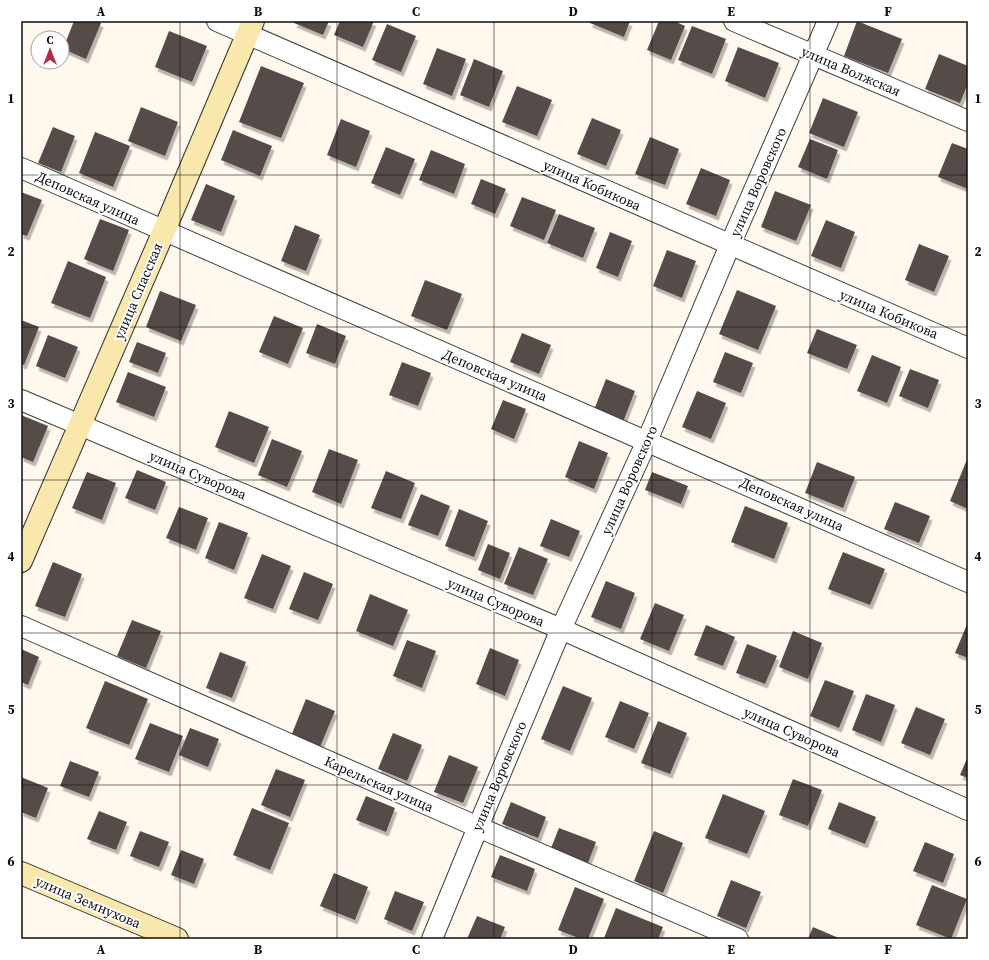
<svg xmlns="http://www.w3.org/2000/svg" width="989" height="960" viewBox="0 0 989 960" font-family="'Source Serif 4',serif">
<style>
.building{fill:#544c49;filter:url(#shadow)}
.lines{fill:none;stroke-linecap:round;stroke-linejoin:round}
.street-casing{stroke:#3f3f3f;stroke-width:22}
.secondary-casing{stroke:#2e2e2e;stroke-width:24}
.street{stroke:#fff;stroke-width:20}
.secondary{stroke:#f9e7ac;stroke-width:22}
.grid{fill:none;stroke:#0c0c0c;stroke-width:1;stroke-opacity:0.55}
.labels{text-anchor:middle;stroke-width:4;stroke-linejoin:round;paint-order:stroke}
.street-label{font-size:14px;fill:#0c0c0c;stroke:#fff}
.neatline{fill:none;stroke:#0c0c0c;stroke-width:1.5}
.grid-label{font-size:13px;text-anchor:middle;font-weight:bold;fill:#0c0c0c}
</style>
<defs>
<filter id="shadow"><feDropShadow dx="2.5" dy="4.5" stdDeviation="0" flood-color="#0004"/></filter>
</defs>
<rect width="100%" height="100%" fill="#fef8ed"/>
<path class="building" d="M74 21H97L101 23 86 59 63 49Z
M295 21H329L323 35 294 23Z
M340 21H374L363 47 334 35Z
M590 21H630L624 37 590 23Z
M659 21H674L685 26 671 60 647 50Z
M857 21 902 39 888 73 844 56Z
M387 24 416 36 401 72 372 60Z
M692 26 726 39 712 74 678 60Z
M169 31 207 46 192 82 155 67Z
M738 47 779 63 765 98 725 81Z
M437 48 466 59 452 96 423 84Z
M939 54 968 66V83L960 103 925 89Z
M474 59 503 71 489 107 460 95Z
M261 66 304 83 281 138 239 122Z
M517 86 552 100 537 136 502 122Z
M823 98 858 112 844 147 809 133Z
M141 107 178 122 165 156 128 141Z
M592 118 621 130 606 166 577 154Z
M341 119 370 131 356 167 327 155Z
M53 127 75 136 61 172 38 163Z
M233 130 272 146 260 176 221 160Z
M95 132 130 146 113 187 79 173Z
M650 137 679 149 665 185 635 174Z
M810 139 838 150 827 179 798 167Z
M952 143 968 149V189L938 177Z
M386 147 415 159 400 195 371 183Z
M431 150 465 164 454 194 419 180Z
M701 168 730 180 716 216 686 204Z
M481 179 506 189 495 214 471 204Z
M206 184 235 196 221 232 191 220Z
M775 191 811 205 796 241 761 227Z
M21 192 42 200 27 236 21 234Z
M522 197 556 210 544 240 510 226Z
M559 214 595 228 583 258 547 243Z
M100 219 129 230 113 271 84 259Z
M826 220 855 232 841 268 811 256Z
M295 225 320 235 306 271 281 261Z
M610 232 632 241 618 277 596 268Z
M919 244 949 256 934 292 905 280Z
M667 250 696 261 682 298 653 286Z
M68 261 106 277 90 318 51 303Z
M425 280 462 294 447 330 411 316Z
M737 290 776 306 758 350 719 334Z
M160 291 196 305 181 341 146 327Z
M274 316 303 328 288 364 259 352Z
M21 320 39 327 24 365 21 364Z
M317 324 346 336 335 364 306 353Z
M817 329 857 345 847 369 807 353Z
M522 333 551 345 539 374 510 362Z
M48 335 78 347 65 378 36 366Z
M137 342 166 353 158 373 129 362Z
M725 352 753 363 741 393 713 382Z
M872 355 901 367 887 403 857 391Z
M402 362 431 373 418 406 389 395Z
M910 369 939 380 928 408 899 396Z
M128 372 166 387 154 417 116 402Z
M606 379 635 391 623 422 594 410Z
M697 391 726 403 711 439 682 427Z
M503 400 526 409 514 439 491 429Z
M229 411 269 427 254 463 215 447Z
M21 415 48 426 33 462 21 457Z
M272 439 302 451 287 487 258 475Z
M579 441 608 453 594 489 565 477Z
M329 449 358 460 341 504 312 492Z
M968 457V509L950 501Z
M817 462 855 477 843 508 805 493Z
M137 470 166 482 155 510 125 498Z
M386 471 415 483 401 519 371 508Z
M87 472 116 483 102 520 72 508Z
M652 472 688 486 681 504 645 490Z
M421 494 450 506 438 536 408 525Z
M895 502 930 516 919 543 884 529Z
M745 506 788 523 774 559 731 542Z
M179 507 208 518 196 550 166 538Z
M459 509 488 521 474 557 445 546Z
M551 519 580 531 569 557 540 546Z
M219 522 248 533 234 570 205 558Z
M488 544 510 553 500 579 478 570Z
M519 547 548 559 533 595 504 584Z
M843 552 885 569 870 605 828 589Z
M262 554 291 566 273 609 244 598Z
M53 562 82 574 65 617 35 606Z
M304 572 333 584 318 620 289 609Z
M606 581 635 593 621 629 591 617Z
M370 594 408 610 393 646 356 631Z
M655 603 684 615 669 651 640 639Z
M132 620 161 631 146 668 117 656Z
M968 622V658L955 653Z
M706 625 735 637 723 666 694 655Z
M793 631 822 643 808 679 779 667Z
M407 640 436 651 422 688 393 676Z
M747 644 777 656 765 684 736 673Z
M490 648 519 660 505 696 476 684Z
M21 649 39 657 28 685 21 682Z
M220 652 246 662 232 698 206 688Z
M825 680 854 691 839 728 810 716Z
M105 681 148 699 129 745 86 728Z
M563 686 592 698 570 751 541 739Z
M866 694 895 705 881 742 852 730Z
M306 699 335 711 320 747 291 736Z
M620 701 649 713 634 749 605 737Z
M916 707 945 719 930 755 901 743Z
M658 721 687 733 670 774 641 763Z
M150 723 183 736 169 772 135 759Z
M190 728 219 739 208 767 179 755Z
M393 733 422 745 407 781 378 769Z
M449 755 478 767 463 803 434 792Z
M968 756V778L960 775Z
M70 761 99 772 89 797 60 786Z
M276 769 305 780 290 817 261 805Z
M21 777 48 788 36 818 21 812Z
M793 779 822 790 808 826 779 815Z
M723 794 765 811 747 854 705 838Z
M366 796 395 808 386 832 356 820Z
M511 802 546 817 538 838 502 824Z
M839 802 876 817 865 844 828 829Z
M252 808 289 823 270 870 233 855Z
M99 811 127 822 116 850 87 839Z
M559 828 596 842 588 863 551 848Z
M140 831 169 842 159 867 130 856Z
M654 831 683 843 663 893 634 881Z
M925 842 954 854 943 883 913 871Z
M181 850 204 859 194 884 171 875Z
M500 855 535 869 527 891 491 877Z
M334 873 368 887 355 920 320 906Z
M731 880 761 892 746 928 717 916Z
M932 885 967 899 951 939 916 925Z
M575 887 604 899 588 939H581L558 930Z
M395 891 424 902 412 931 384 919Z
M616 908 663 927 658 939 604 938Z
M477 916 505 927 500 939H467Z
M813 927 841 939H808Z"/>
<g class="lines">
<defs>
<path id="street" d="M217 21 968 348
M734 21 968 121
M21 168 968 582
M21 400 561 629 968 810
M21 626 478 827 738 939
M432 939 478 827 561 629 647 441 730 245 828 21"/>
<path id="secondary" d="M21 561 164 231 253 21
M21 873 177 939"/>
</defs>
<use href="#street" class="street-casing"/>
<use href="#secondary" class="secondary-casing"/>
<use href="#street" class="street"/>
<use href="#secondary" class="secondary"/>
</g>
<path class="grid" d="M180 21V939M337 21V939M494 21V939M652 21V939M810 21V939M21 175H968M21 327H968M21 480H968M21 633H968M21 785H968"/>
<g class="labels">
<g class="street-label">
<text transform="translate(851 71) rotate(23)" y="5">улица Волжская</text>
<text transform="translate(758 182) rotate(-66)" y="5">улица Воровского</text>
<text transform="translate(592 185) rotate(24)" y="5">улица Кобикова</text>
<text transform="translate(88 198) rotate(24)" y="5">Деповская улица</text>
<text transform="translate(138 291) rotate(-67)" y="5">улица Спасская</text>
<text transform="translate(889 314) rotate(23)" y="5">улица Кобикова</text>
<text transform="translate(495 375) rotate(23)" y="5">Деповская улица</text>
<text transform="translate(198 475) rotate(23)" y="5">улица Суворова</text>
<text transform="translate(629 480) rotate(-66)" y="5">улица Воровского</text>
<text transform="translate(792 504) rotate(24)" y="5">Деповская улица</text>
<text transform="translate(496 602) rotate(23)" y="5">улица Суворова</text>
<text transform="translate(792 732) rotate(24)" y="5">улица Суворова</text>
<text transform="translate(499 776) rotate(-67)" y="5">улица Воровского</text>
<text transform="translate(379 784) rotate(24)" y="5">Карельская улица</text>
<text transform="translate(88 902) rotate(23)" y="5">улица Земнухова</text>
</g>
</g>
<rect width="989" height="960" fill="none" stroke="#ffffff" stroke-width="44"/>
<g transform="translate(50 50)"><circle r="19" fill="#ffffff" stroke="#9e9e9e"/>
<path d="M0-3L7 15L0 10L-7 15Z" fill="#b22e44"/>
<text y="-6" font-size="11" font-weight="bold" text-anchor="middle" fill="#0c0c0c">С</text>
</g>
<rect x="22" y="22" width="945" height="916" class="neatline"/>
<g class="grid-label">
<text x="101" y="16">A</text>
<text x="258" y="16">B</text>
<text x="416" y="16">C</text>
<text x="573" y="16">D</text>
<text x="731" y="16">E</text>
<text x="888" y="16">F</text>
<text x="11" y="103">1</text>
<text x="978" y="103">1</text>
<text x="11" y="256">2</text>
<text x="978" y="256">2</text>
<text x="11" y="408">3</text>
<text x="978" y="408">3</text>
<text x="11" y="561">4</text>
<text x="978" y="561">4</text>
<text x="11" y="714">5</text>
<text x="978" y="714">5</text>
<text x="11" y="866">6</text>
<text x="978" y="866">6</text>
<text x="101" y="954">A</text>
<text x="258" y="954">B</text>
<text x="416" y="954">C</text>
<text x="573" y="954">D</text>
<text x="731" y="954">E</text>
<text x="888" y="954">F</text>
</g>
</svg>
